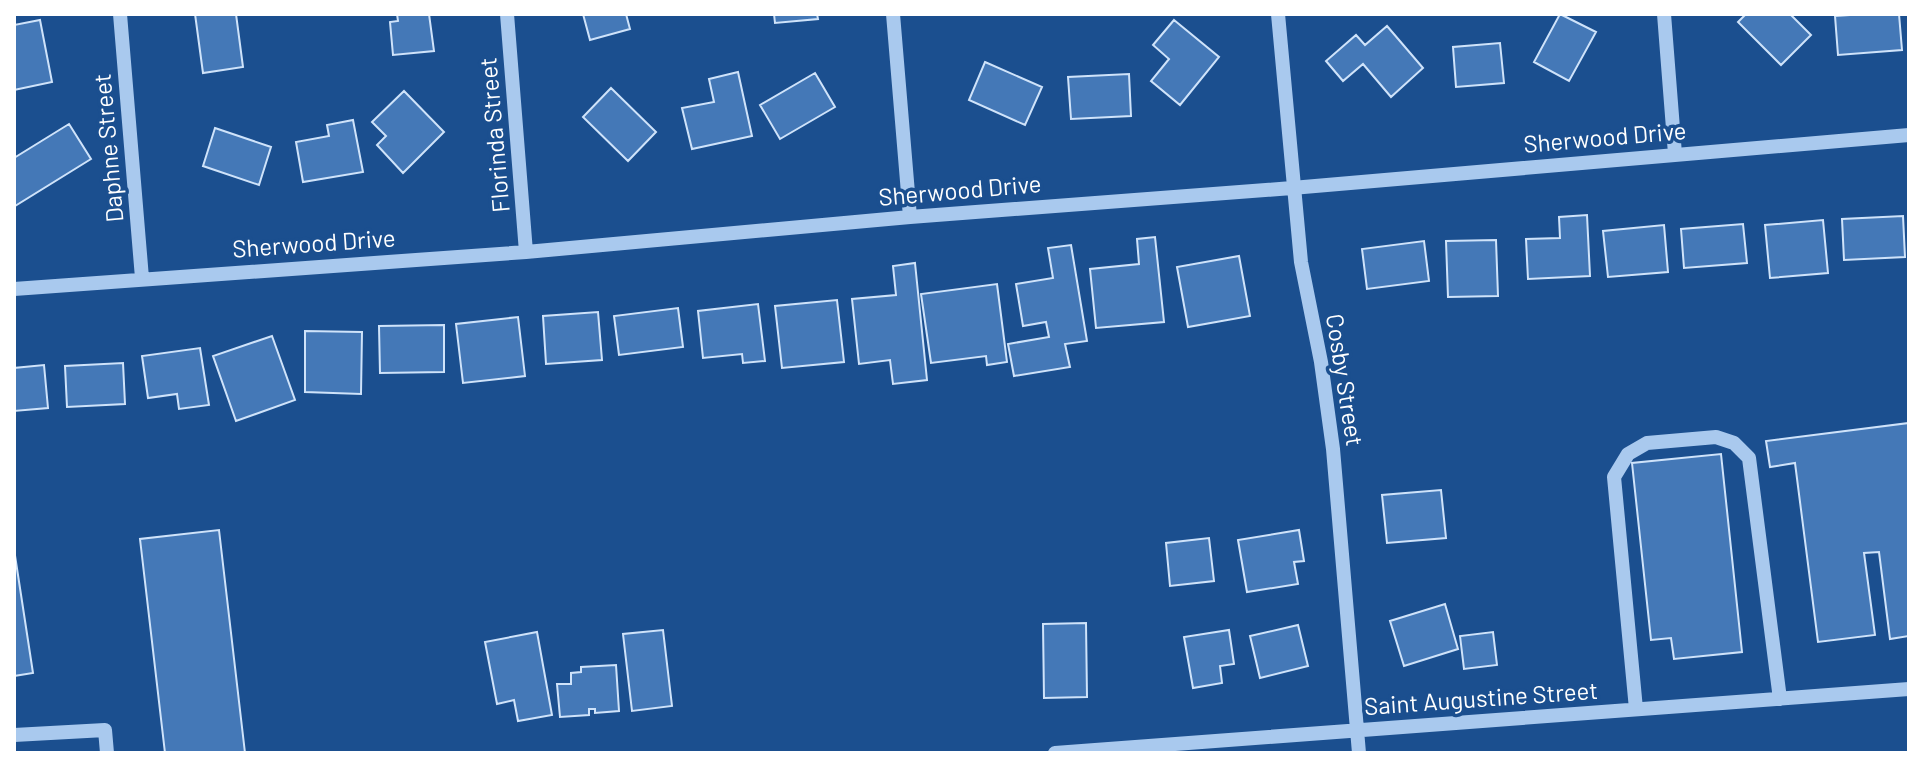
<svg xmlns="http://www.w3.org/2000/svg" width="1923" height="767" viewBox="0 0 1923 767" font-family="Barlow,sans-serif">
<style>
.building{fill:#4478b7;stroke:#cfe3fa;stroke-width:2}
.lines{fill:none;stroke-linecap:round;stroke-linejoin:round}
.minor{stroke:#a9c9ee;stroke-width:14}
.labels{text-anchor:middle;stroke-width:7;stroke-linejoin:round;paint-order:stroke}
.street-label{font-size:24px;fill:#fff;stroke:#1b4f8f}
</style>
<rect width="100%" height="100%" fill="#1b4f8f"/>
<path class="building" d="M195 14H236L243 67 203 73Z
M397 14H429L434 51 393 55 390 22 398 21Z
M583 14H626L630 29 590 40Z
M774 14H817L818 19 775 23Z
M1560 14 1596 32 1569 81 1534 62Z
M1746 14H1790L1811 35 1781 65 1738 22Z
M1865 14H1899L1902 50 1838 55 1835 16Z
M40 20 52 82 14 90V25Z
M1174 20 1219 57 1180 105 1151 81 1169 59 1153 45Z
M1387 26 1423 68 1391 97 1363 64 1343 81 1326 61 1356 35 1365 45Z
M1500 43 1504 83 1456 87 1453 47Z
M985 62 1042 87 1025 125 969 100Z
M738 72 752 136 692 149 682 108 714 102 709 79Z
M815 73 835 107 780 139 760 105Z
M1129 74 1131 116 1071 119 1068 77Z
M611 88 656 132 628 161 583 117Z
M404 91 444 132 403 173 377 145 386 136 372 122Z
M353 120 363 172 303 182 296 142 329 136 327 125Z
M69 124 91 159 15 206 14 158Z
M215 128 271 147 259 185 203 166Z
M1587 215 1590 276 1528 279 1526 239 1560 238 1559 217Z
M1903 216 1905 257 1844 260 1842 219Z
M1823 220 1828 273 1770 278 1765 225Z
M1743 224 1747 263 1684 268 1681 229Z
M1664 225 1668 272 1608 277 1603 231Z
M1155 237 1164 322 1096 328 1090 269 1139 264 1137 239Z
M1496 240 1498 296 1448 297 1446 241Z
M1424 241 1429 281 1367 289 1362 249Z
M1071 245 1087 341 1065 344 1070 367 1014 376 1008 344 1049 337 1046 322 1023 326 1016 284 1053 278 1048 248Z
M1239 256 1250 316 1188 327 1177 267Z
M915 263 927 380 893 384 890 360 859 364 852 299 896 295 893 266Z
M997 284 1007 362 987 365 986 356 931 363 921 294Z
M837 300 844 362 782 368 775 306Z
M758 304 765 361 743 363 742 354 703 358 698 311Z
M678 308 683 347 619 355 614 316Z
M598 312 602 360 546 364 543 316Z
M518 317 525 376 463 383 456 324Z
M444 325V372L380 373 379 326Z
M305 331 362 332 361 394 305 392Z
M272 336 295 400 236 421 213 356Z
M200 348 209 405 179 409 177 394 148 398 142 356Z
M123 363 125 404 67 407 65 366Z
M44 365 48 408 14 411V368Z
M1909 423V636L1890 639 1879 552 1864 553 1875 635 1818 642 1795 463 1770 467 1766 441Z
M1721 454 1742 652 1674 659 1671 638 1651 640 1632 463Z
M1441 490 1446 538 1387 543 1382 495Z
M219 530 245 753H165L140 539Z
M1299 530 1304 561 1294 562 1298 584 1247 592 1238 540Z
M1209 538 1214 581 1170 586 1166 543Z
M14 549 33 673 14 676Z
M1445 604 1458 649 1404 666 1390 621Z
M1086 623 1087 697 1044 698 1043 624Z
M1298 625 1308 666 1260 678 1250 636Z
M663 630 672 706 632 711 623 634Z
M1229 630 1234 664 1220 666 1222 683 1193 688 1184 637Z
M537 632 552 715 518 721 514 700 497 704 485 642Z
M1493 632 1497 665 1464 669 1460 636Z
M616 665 619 711 595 713V709H589V715L560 717 557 684H571V673L581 672V667Z"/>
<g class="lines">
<path class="minor" d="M120 14 142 278
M507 14 526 252
M893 14 910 217
M1278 14 1301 262 1321 362 1333 449 1359 753
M1664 14 1675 154
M14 289 526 252 910 217 1292 188 1909 135
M1636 709 1614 477 1628 454 1647 443 1716 437 1734 443 1749 458 1780 699
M14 735 105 730 107 753
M1055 753 1909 689"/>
</g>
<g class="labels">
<g class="street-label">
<text transform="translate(495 135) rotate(-95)" y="8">Florinda Street</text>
<text transform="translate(1605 138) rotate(-5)" y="8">Sherwood Drive</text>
<text transform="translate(109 148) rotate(-95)" y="8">Daphne Street</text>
<text transform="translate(960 191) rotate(-5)" y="8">Sherwood Drive</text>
<text transform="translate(314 244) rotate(-4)" y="8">Sherwood Drive</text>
<text transform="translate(1344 380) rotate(81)" y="8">Cosby Street</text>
<text transform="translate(1481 699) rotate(-4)" y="8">Saint Augustine Street</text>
</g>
</g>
<rect width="1923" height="767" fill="none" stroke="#ffffff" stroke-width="32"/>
</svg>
